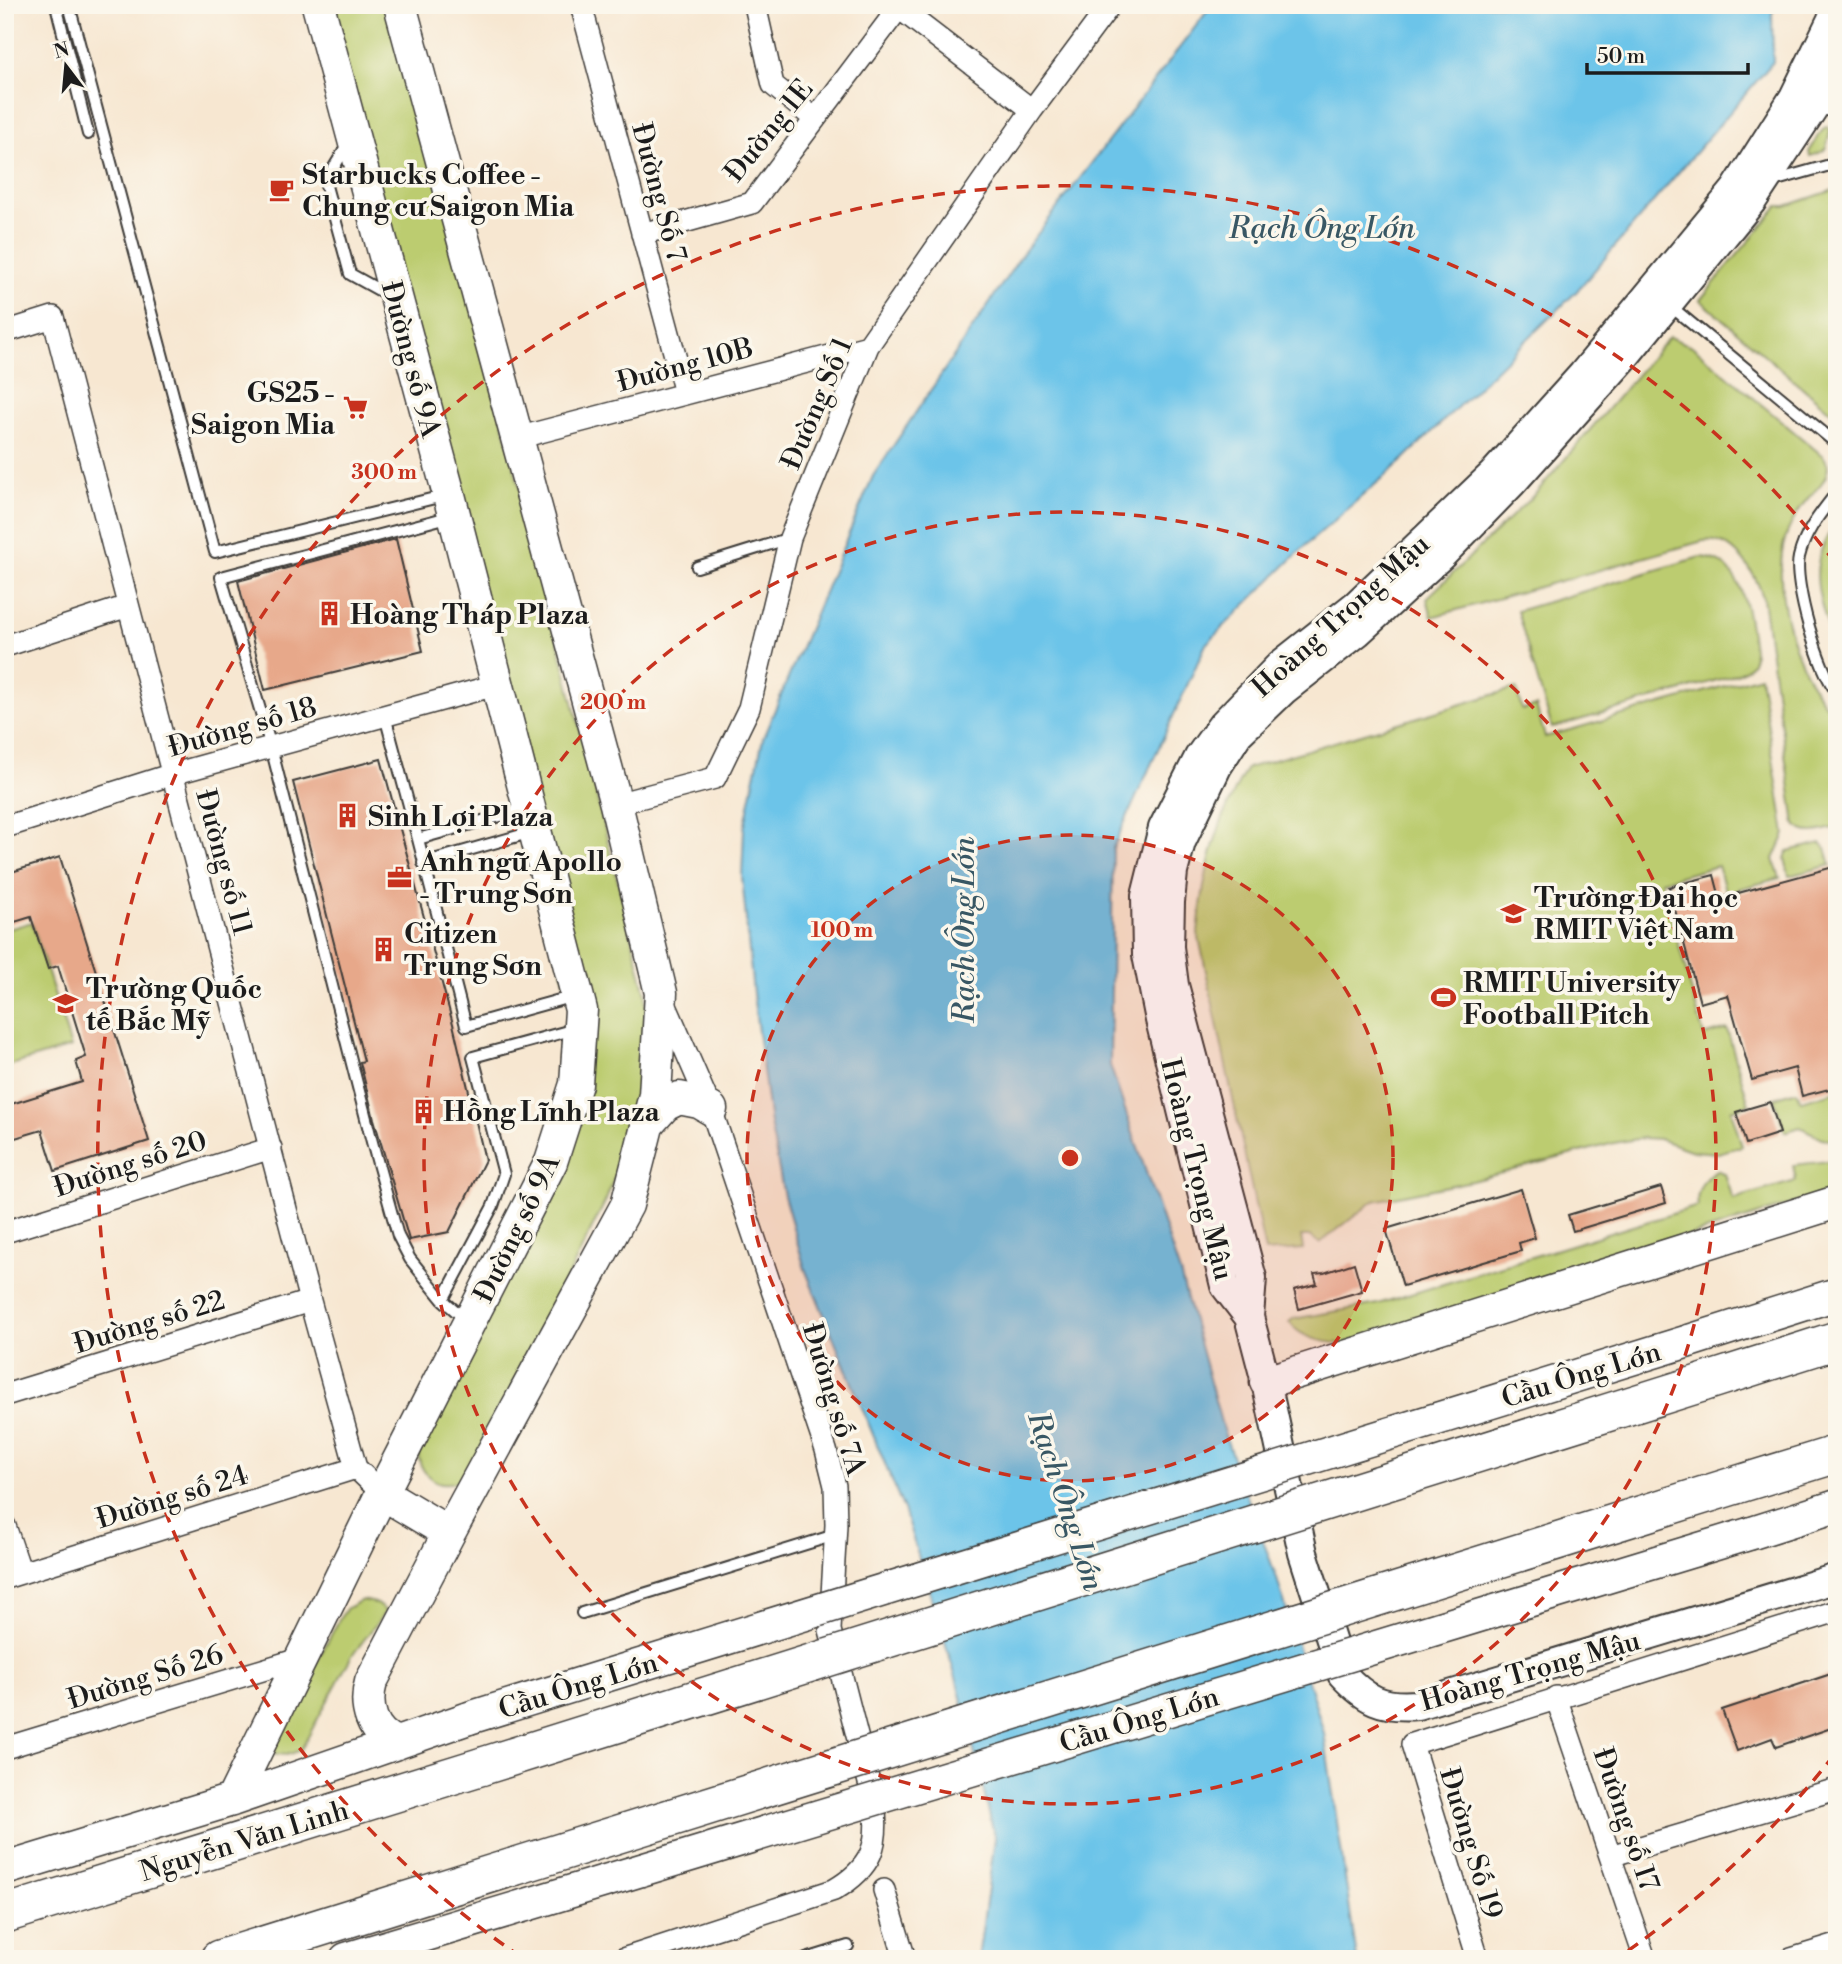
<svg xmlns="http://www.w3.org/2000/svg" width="1842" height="1964" viewBox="0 0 1842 1964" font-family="'Libre Bodoni',serif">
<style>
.green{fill:#bccc6f;stroke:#6c7446;stroke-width:2}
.water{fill:#6cc4e9;stroke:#447082;stroke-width:2}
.building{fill:#e7a88a}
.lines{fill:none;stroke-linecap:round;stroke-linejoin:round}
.lane-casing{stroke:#3d3a37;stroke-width:14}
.street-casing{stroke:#3d3a37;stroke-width:24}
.secondary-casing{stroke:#3d3a37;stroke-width:32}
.primary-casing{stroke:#3d3a37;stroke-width:35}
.highway-casing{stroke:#3d3a37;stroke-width:40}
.lane{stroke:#fff;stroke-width:10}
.street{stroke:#fff;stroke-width:21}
.secondary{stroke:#fff;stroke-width:28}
.primary{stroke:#fff;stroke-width:32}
.highway{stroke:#fff;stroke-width:37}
.primary-bridge-casing{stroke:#3d3a37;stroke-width:35;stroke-linecap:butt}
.highway-bridge-casing{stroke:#3d3a37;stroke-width:40;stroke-linecap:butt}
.primary-bridge{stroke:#fff;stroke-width:32}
.highway-bridge{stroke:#fff;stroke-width:37}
.ring{fill:none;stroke:#c8321e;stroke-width:3.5;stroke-dasharray:12 9}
.labels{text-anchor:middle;stroke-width:7;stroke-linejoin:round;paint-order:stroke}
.street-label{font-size:28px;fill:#1c1c1c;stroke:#fbf7ec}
.poi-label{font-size:28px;font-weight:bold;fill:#1c1c1c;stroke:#fbf7ec;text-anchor:start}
.water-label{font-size:30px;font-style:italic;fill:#385764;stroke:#fbf7ec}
.centre{fill:#c8321e;stroke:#fbf7ec;stroke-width:3.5}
.ring-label{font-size:21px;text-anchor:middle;font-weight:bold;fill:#c8321e;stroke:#fbf7ec;stroke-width:7;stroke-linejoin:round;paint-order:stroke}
</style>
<rect width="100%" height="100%" fill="#fbf7ec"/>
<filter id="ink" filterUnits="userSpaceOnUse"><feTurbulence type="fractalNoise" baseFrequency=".0143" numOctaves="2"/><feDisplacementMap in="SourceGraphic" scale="14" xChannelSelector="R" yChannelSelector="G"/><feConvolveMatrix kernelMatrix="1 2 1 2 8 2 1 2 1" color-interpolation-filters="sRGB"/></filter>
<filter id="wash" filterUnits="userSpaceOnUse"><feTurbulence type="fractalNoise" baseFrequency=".00686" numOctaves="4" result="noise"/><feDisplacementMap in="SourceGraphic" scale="28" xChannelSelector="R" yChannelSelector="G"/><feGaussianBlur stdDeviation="1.57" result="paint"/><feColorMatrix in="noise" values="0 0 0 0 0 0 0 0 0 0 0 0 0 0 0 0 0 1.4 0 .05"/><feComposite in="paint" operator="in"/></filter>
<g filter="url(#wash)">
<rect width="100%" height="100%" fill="#f7e7d1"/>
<path class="green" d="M331 5H394L468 282 646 994V1047L636 1103 624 1151 606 1200 472 1471C468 1474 463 1479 458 1481 433 1490 417 1470 418 1447L587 1076Z
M1827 127 1830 131C1826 147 1830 151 1810 156L1809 152 1824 128Z
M1837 189V417L1700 300 1778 206H1786Z
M1669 337 1692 346 1824 457C1827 462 1829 466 1827 472 1825 484 1809 495 1802 506 1795 516 1789 527 1785 539 1770 589 1798 682 1837 717V827C1821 831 1807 837 1795 825L1763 598C1756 573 1733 536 1703 541L1432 617 1427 598 1536 493Z
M1837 523V653C1822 606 1801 566 1837 523Z
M1700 557C1747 559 1748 621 1754 656 1751 669 1743 672 1731 676L1552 728 1517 611Z
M1760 676 1785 834 1774 859 1780 878 1738 889 1741 900 1729 903 1718 866 1661 881 1704 1036 1727 1029 1749 1104 1731 1110 1742 1146 1718 1153 1693 1151 1659 1139 1643 1138 1614 1143 1472 1181 1374 1201 1320 1243 1309 1236H1301L1303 1249 1265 1252 1198 933C1203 874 1216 820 1247 768L1516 688 1522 710 1536 706 1545 737Z
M1821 843 1826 848 1831 865 1789 876 1785 858 1788 851Z
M32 922 71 1047 5 1067V930Z
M1797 1091 1801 1101 1837 1091V1141L1822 1138 1800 1127 1785 1132 1774 1098Z
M1837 1160V1190L1343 1344C1324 1342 1301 1339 1289 1322L1293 1319 1378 1304 1698 1206C1695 1192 1704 1176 1717 1170L1725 1174 1733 1199 1796 1181 1793 1165Z
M362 1600 375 1603 386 1611 351 1657 301 1750 287 1755 276 1754 272 1746 340 1618 347 1608Z"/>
<path class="water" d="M1212 5H1777L1772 13 1773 62 1576 292 1403 460 1305 546 1206 644 1113 848 1110 1065 1180 1273 1224 1433 1277 1579 1324 1733 1357 1959H978L995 1838 957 1681 904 1510 805 1269 784 1196 770 1123 753 993 742 877 744 829 763 738 873 476 1023 253Z"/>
<g id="blocks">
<path class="building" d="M396 539 423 651 265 690 238 581Z
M381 759 453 1024 485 1160 449 1232 409 1240 374 1119 360 1062 364 1061 293 782Z
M60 857 149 1141 55 1171 42 1130 5 1141V1106L82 1082 76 1061 86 1057 58 966 48 969 31 917 5 925V874Z
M1837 866V1087L1802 1096 1795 1068 1752 1080 1728 995 1700 1003 1669 887 1714 875 1720 898Z
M1770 1102 1780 1133 1746 1144 1736 1112Z
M1661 1187 1666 1203 1573 1231 1568 1215Z
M1521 1189 1535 1238 1519 1243 1521 1251 1403 1286 1386 1229Z
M1354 1263 1362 1291 1299 1309 1294 1290 1317 1284 1314 1274 1324 1273Z
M1837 1672V1726L1776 1747 1772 1738 1737 1751 1722 1710Z"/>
</g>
</g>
<g filter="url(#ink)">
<use href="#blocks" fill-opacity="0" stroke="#3d3a37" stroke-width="2"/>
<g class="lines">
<defs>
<path id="lane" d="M56 5 88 134
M69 5 215 552 447 495
M1817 108 1837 112
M348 144 325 182 350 274 388 295
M1773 181 1837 163
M1668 304 1837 444
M1837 492C1821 513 1805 531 1799 557 1793 582 1819 673 1837 692
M697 567 790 538
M385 716 418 839 525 809
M418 839 466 1026 574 996
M423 863 532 832
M443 1300 410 1259 398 1236 372 1142 271 747 221 577 452 516
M466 1320 443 1300 493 1206 504 1174 473 1057 575 1029
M582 1613 835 1535
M806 1959 848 1946"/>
<path id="street" d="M581 5 685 393
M755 5 773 85 815 119
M899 8 1032 110
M642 234 752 203 901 5
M5 332 53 317 310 1301 356 1468 382 1493
M517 438 868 346
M5 646 128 606
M616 804 715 778 749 708 790 538 868 346 1032 110 1110 5
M5 827 173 774 496 685
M5 1232 271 1148
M5 1395 310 1301
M5 1526 21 1573
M5 1578 356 1468
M1556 1697 1645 1959
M5 1748 302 1658
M1610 1856 1837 1789
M884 1890 905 1959
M623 1959 834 1890C872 1868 880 1845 874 1802L830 1630 836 1525 835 1486 826 1450 711 1109 663 999
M1478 1959 1412 1744 1837 1611
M1791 1959 1837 1945"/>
<path id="secondary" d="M1837 61 1814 107 1752 201 1622 360 1512 483 1442 555 1358 632 1284 690 1238 734 1217 767 1181 842 1173 872 1170 902 1169 947 1174 985 1252 1278 1249 1317 1266 1382 1303 1553 1342 1674C1366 1700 1382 1708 1417 1705L1837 1578
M1249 1317 1225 1286 1160 1020 1147 955 1146 896 1163 828 1199 757 1222 725 1280 665 1356 605 1493 474 1583 374 1735 190 1794 97 1837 9"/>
<path id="primary" d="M647 1125 665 1105 679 1098 699 1102 711 1109
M1689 1341 1837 1294
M1266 1382 1837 1202
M382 1493 449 1533
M1752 1533 1837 1506
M397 1743C371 1734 364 1706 371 1682L449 1533 627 1205 655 1095 661 993 616 804 400 5
M232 1800 382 1493 551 1162 576 1084 581 1010 449 495 318 5
M5 1869 232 1800 469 1718
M346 1959 526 1905"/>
<path id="highway" d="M1702 1383 1837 1340
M1736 1485 1837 1454
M5 1914 483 1766
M219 1959 513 1867"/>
</defs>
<use href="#lane" class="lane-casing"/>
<use href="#street" class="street-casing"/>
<use href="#secondary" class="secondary-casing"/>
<use href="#primary" class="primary-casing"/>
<use href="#highway" class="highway-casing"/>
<use href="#lane" class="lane"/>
<use href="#street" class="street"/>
<use href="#secondary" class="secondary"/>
<use href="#primary" class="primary"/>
<use href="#highway" class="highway"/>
<defs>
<path id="primary-bridge" d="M469 1718 1689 1341
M526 1905 1752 1533"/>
<path id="highway-bridge" d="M483 1766 1702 1383
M513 1867 1736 1485"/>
</defs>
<use href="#primary-bridge" class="primary-bridge-casing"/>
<use href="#highway-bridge" class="highway-bridge-casing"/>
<use href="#primary-bridge" class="primary-bridge"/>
<use href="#highway-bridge" class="highway-bridge"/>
</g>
</g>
<circle cx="1070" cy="1158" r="323" fill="#c8321e" fill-opacity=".12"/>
<g class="ring">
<circle cx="1070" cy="1158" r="323"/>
<circle cx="1070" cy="1158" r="646"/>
<path d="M1834 1755A970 970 0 0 1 1619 1957M521 1957A970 970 0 1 1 1834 561"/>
</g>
<defs>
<symbol id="cafe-bare" viewBox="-9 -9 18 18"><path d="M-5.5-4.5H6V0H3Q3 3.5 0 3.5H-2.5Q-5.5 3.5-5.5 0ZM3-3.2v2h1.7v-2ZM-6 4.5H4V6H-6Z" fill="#c8321e" stroke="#fbf7ec" stroke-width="2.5" paint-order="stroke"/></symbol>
<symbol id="supermarket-bare" viewBox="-9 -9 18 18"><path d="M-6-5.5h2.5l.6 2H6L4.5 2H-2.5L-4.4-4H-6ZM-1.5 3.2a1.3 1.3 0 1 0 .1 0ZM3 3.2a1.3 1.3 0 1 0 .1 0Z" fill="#c8321e" stroke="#fbf7ec" stroke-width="2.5" paint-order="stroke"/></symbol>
<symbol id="building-bare" viewBox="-9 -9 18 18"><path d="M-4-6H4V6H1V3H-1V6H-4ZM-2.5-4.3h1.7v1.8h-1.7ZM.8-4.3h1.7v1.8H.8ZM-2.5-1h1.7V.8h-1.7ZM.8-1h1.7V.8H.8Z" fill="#c8321e" stroke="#fbf7ec" stroke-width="2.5" paint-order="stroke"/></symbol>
<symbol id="office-bare" viewBox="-9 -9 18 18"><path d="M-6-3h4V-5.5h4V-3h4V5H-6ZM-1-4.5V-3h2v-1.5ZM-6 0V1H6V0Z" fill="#c8321e" stroke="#fbf7ec" stroke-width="2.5" paint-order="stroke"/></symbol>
<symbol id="university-bare" viewBox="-9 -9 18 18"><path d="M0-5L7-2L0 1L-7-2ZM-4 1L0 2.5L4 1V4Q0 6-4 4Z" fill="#c8321e" stroke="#fbf7ec" stroke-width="2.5" paint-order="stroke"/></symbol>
<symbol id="stadium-bare" viewBox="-9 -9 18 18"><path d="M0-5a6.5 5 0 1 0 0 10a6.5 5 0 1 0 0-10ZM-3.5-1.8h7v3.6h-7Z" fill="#c8321e" stroke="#fbf7ec" stroke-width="2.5" paint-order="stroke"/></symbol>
<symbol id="school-bare" viewBox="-9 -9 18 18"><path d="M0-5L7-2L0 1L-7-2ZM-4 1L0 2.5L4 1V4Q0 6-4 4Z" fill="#c8321e" stroke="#fbf7ec" stroke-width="2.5" paint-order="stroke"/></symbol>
</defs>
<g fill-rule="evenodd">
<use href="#cafe-bare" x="264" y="172" width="35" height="35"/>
<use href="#supermarket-bare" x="338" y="390" width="35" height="35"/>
<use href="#building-bare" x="312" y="596" width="35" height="35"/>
<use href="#building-bare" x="330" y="798" width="35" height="35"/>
<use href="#office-bare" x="382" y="860" width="35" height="35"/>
<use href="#university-bare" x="1496" y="896" width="35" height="35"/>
<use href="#building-bare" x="366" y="932" width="35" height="35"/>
<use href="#stadium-bare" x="1426" y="980" width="35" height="35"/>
<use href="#school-bare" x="48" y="986" width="35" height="35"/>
<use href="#building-bare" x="406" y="1094" width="35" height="35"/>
</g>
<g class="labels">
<g class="street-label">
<text transform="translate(768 130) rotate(-51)" y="10">Đường 1E</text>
<text transform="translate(660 192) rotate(75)" y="10">Đường Số 7</text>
<text transform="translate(412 359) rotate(75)" y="10">Đường số 9A</text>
<text transform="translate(685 364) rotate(-15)" y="10">Đường 10B</text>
<text transform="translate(816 403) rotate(-67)" y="10">Đường Số 1</text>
<text transform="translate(1340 615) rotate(-42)" y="10">Hoàng Trọng Mậu</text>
<text transform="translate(242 726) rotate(-16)" y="10">Đường số 18</text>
<text transform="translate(225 862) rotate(75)" y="10">Đường số 11</text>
<text transform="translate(130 1163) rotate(-18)" y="10">Đường số 20</text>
<text transform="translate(1198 1169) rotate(76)" y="10">Hoàng Trọng Mậu</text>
<text transform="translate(516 1228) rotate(-64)" y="10">Đường số 9A</text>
<text transform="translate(149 1321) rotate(-17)" y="10">Đường số 22</text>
<text transform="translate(1581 1374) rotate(-17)" y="10">Cầu Ông Lớn</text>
<text transform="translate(835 1399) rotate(73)" y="10">Đường số 7A</text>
<text transform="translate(172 1496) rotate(-17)" y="10">Đường số 24</text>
<text transform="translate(1530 1670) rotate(-16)" y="10">Hoàng Trọng Mậu</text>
<text transform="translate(145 1676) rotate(-17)" y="10">Đường Số 26</text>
<text transform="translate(578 1685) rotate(-17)" y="10">Cầu Ông Lớn</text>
<text transform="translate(1139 1719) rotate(-17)" y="10">Cầu Ông Lớn</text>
<text transform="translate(1627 1819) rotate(71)" y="10">Đường số 17</text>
<text transform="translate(244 1840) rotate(-17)" y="10">Nguyễn Văn Linh</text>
<text transform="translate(1472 1843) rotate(73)" y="10">Đường Số 19</text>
</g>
<g class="poi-label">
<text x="302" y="184">Starbucks Coffee -<tspan x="302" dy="32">Chung cư Saigon Mia</tspan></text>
<text x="335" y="402" text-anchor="end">GS25 -<tspan x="335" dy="32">Saigon Mia</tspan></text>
<text x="350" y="624">Hoàng Tháp Plaza</text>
<text x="368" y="826">Sinh Lợi Plaza</text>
<text x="419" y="871">Anh ngữ Apollo<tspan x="419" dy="32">- Trung Sơn</tspan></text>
<text x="1534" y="907">Trường Đại học<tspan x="1534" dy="32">RMIT Việt Nam</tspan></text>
<text x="404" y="943">Citizen<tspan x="404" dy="32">Trung Sơn</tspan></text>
<text x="1463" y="992">RMIT University<tspan x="1463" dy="32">Football Pitch</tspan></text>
<text x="86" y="998">Trường Quốc<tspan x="86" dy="32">tế Bắc Mỹ</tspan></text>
<text x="443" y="1121">Hồng Lĩnh Plaza</text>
</g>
<g class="water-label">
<text x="1322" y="238">Rạch Ông Lớn</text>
<text transform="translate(964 930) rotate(-90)" y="10">Rạch Ông Lớn</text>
<text transform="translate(1066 1501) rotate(72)" y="10">Rạch Ông Lớn</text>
</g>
</g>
<circle cx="1070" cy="1158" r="10" class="centre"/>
<g class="ring-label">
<text x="384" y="479">300 m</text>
<text x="613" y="709">200 m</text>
<text x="842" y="937">100 m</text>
</g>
<rect width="1842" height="1964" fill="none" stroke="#fbf7ec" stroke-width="28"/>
<g transform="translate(66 66) rotate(344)" stroke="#fbf7ec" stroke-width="5" paint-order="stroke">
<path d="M0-5L12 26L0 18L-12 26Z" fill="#1c1c1c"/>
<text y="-10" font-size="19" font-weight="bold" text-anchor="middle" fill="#1c1c1c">N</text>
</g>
<path d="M1587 63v10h161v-10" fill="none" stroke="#1c1c1c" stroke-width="3.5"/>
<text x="1597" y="63" font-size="21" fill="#1c1c1c" stroke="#fbf7ec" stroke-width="5" paint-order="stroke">50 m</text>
</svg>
